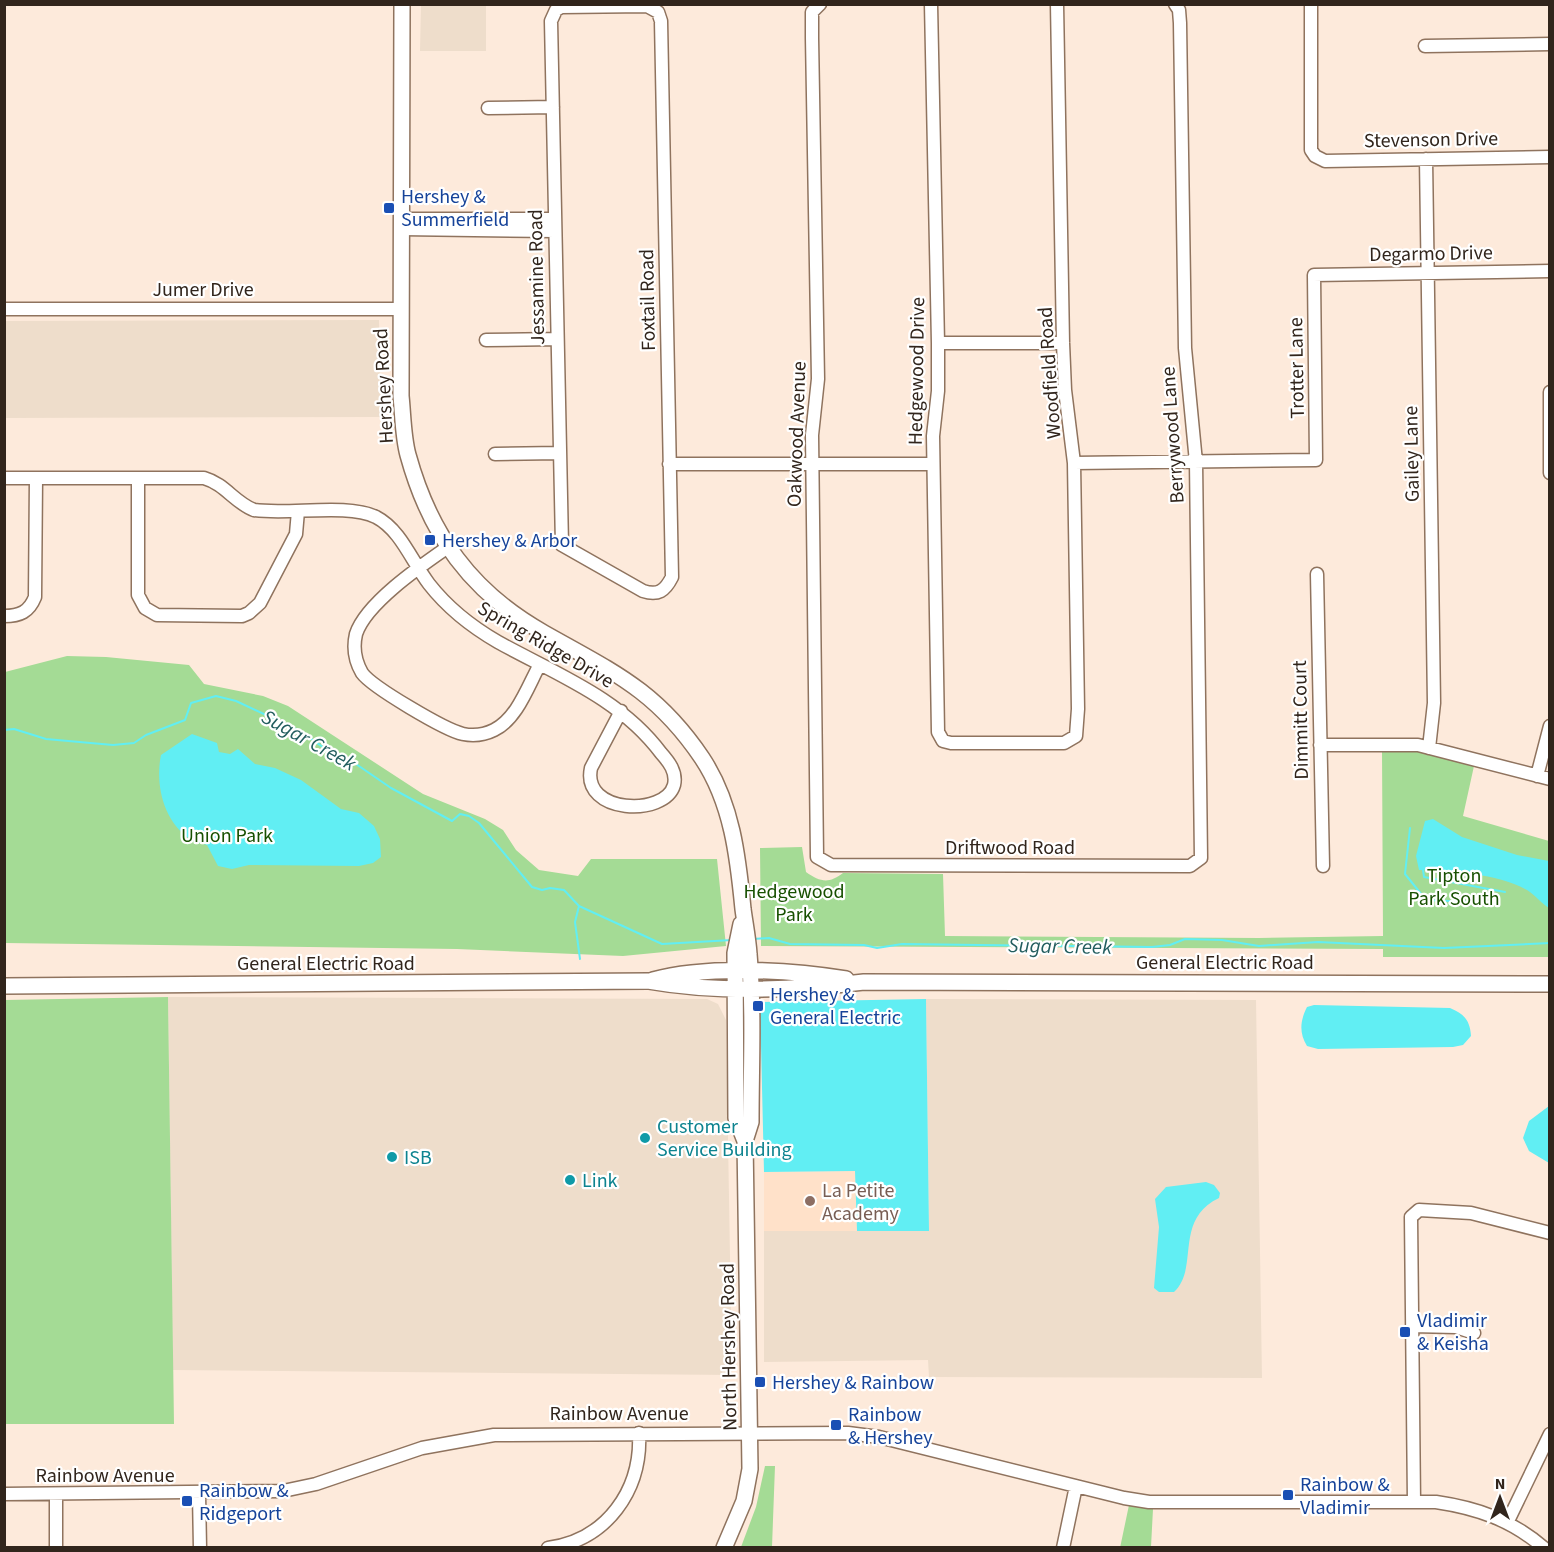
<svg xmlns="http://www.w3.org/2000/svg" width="1554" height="1552" viewBox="0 0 1554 1552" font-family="'Source Sans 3',sans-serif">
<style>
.commercial{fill:#eeddcb}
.built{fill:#ffe1c9}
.green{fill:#a4db95}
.water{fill:#61eef3}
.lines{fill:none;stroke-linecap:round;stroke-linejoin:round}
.stream{stroke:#61eef3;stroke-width:2}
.minor-casing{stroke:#8f735e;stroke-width:15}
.major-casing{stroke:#8f735e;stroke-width:18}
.minor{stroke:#fff;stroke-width:12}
.major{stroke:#fff;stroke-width:15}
.transit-dot{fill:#1a4fb4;stroke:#fff;stroke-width:2}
.culture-dot{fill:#0f9aa8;stroke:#fff;stroke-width:2}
.education-dot{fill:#8d6e63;stroke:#fff;stroke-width:2}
.labels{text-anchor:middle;stroke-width:4.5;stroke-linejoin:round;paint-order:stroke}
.street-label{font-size:20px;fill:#31251c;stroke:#fff}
.transit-label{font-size:20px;fill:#164399;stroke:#fff;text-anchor:start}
.park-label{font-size:20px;fill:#175000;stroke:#fff}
.culture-label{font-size:20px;fill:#0d838f;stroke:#fff;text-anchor:start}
.education-label{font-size:20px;fill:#785e54;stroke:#fff;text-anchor:start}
.water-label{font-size:21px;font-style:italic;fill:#235e5f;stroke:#fff}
</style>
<rect width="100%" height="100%" fill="#fdeadb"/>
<path class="commercial" d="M421 5H486V51H420Z
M379 320 381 417 5 418V321Z
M168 997 707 999 718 1004 726 1020 732 1375 173 1370Z
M926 999 1256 1000 1262 1378 929 1377 928 1360 764 1362V1231H929Z"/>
<path class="built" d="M856 1171 857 1231H764V1172Z"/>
<path class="green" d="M67 656 106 657 189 665 204 684 263 696 288 706 423 794 485 819 503 830 516 850 539 870 578 876 591 859H717L726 946 623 956 457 949 5 943V672Z
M1382 750H1415L1474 766 1463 816 1549 841V957H1383V949L761 946 760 848 802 847 806 872C820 882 829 884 843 873L943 874 945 936 1259 938 1383 936Z
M168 997 174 1424H5V1000Z
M765 1466H775L772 1547H741L756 1507Z
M1129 1505 1153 1509 1151 1547 1120 1548Z"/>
<path class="water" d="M192 734 217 743 219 752 230 754 238 749 255 764 275 768 301 780 341 809 359 813 374 826 380 839 381 857 373 863 359 866 249 865 232 869 218 866 207 845C202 843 195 842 190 839 163 821 155 784 161 755Z
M1433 819 1462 837 1517 855 1549 861V908C1541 903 1535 895 1527 890 1497 873 1453 872 1419 870L1416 856 1425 821Z
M926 999 929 1231H857L855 1171 764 1172 760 1002Z
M1314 1005 1450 1008C1464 1014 1470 1020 1471 1036L1463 1045 1453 1047 1318 1049 1307 1046C1299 1033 1300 1021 1307 1007Z
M1549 1106H1550L1549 1163 1529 1151 1523 1138 1529 1121Z
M1206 1182 1214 1185 1220 1193 1219 1198C1173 1220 1200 1268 1174 1292H1159L1154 1288 1159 1227 1155 1199 1166 1187Z"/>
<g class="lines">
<path class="stream" d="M4 730 14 729 46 739 113 745 134 743 146 735 185 720 191 703 216 696 236 701 300 731 327 750 353 762 391 788 452 821 460 814 469 816 479 823 532 887 542 890 550 888 564 890 579 906 662 944 732 940
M1410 828 1405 874 1426 900 1494 903
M1423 870 1424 877 1505 892
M579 906 575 922 580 959
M753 939 769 938 790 944 864 945 877 948 902 944 1152 947 1170 945 1185 939 1222 940 1259 946 1318 942 1444 948 1550 943"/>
<defs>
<path id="minor" d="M820 4 812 12V38L818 379 812 435 817 857 831 865 1190 866 1201 858 1196 462 1185 348 1180 23 1179 10 1175 4
M931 4 938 343V391L933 436 938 732 943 741 951 743H1064L1076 736 1078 709 1074 463 1065 390 1063 343 1057 4
M1311 4V150L1315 156 1325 161 1550 157
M647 6 658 12 661 21 672 577C665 591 658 596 643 591L562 545 551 21 556 10 561 7Z
M1425 46 1550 44
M488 108 553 107
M1426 159 1434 703 1429 748
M401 219H555
M401 229 555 231
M4 309H401
M486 340 557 339
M938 343H1063
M1550 392V473
M495 454 559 453
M1074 463 1316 460 1314 275 1550 271
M669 464H933
M4 478H204C225 484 235 503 254 510 289 515 347 503 376 517 401 530 412 562 429 584 447 607 472 627 498 642 556 674 620 698 661 753 669 762 677 772 674 785 665 817 581 814 591 768L621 711
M138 478V595L145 608 157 615 242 616 249 613 260 603 296 534 298 511
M448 547C422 565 366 603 356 634 353 647 355 661 362 673 372 687 445 730 463 734 473 736 484 735 494 730 517 719 528 686 540 664
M1317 574 1323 866
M4 616C20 616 29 612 35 597L36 478
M1320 745H1418L1550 779
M1537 776 1550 726
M1412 1326 1456 1327 1474 1333
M4 1494 283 1491 316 1484 422 1448 494 1435 848 1433 879 1437 1124 1498 1149 1502H1436C1477 1508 1512 1520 1544 1548
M56 1494V1548
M199 1494 200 1548
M1414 1502 1411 1217 1419 1210 1471 1213 1550 1233
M1508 1521 1550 1434
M548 1548C607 1540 642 1490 639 1433
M1063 1548 1076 1486"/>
<path id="major" d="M402 4 401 396C403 415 403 437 408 455 430 535 471 592 544 633 613 672 656 690 702 758 732 803 738 857 743 909 745 924 748 939 749 954 754 1010 751 1067 751 1122L745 1141
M653 980C707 965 791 970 846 979
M4 986 648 981C716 993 796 990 864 982L1550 984
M724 1548 744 1501 750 1469 745 1141 736 1118 735 953 741 924"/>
</defs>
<use href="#minor" class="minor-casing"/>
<use href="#major" class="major-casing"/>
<use href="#minor" class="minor"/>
<use href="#major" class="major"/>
</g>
<g class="transit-dot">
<rect x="383" y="202" width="12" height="12" rx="3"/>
<rect x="424" y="534" width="12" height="12" rx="3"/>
<rect x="752" y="1000" width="12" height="12" rx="3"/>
<rect x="1399" y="1326" width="12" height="12" rx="3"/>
<rect x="754" y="1376" width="12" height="12" rx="3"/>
<rect x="830" y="1419" width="12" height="12" rx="3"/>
<rect x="1282" y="1489" width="12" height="12" rx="3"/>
<rect x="181" y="1495" width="12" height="12" rx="3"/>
</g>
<g class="culture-dot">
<circle cx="645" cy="1138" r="6"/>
<circle cx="392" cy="1157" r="6"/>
<circle cx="570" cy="1180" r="6"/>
</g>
<circle class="education-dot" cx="810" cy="1201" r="6"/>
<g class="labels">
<g class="street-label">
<text transform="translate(1431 139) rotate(-1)" y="7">Stevenson Drive</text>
<text transform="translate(1431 253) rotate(-1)" y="7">Degarmo Drive</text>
<text transform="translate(536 277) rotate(-91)" y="7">Jessamine Road</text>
<text x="203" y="296">Jumer Drive</text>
<text transform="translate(647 300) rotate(-91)" y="7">Foxtail Road</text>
<text transform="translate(1296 368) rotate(-91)" y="7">Trotter Lane</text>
<text transform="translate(916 371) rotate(-89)" y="7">Hedgewood Drive</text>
<text transform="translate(1049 373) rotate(-94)" y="7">Woodfield Road</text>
<text transform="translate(383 386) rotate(-93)" y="7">Hershey Road</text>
<text transform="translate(796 434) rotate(-88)" y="7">Oakwood Avenue</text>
<text transform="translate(1172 435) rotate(-94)" y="7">Berrywood Lane</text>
<text transform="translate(1411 454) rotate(-91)" y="7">Gailey Lane</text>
<text transform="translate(546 644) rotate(30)" y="7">Spring Ridge Drive</text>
<text transform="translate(1300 720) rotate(-91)" y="7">Dimmitt Court</text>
<text x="1010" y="854">Driftwood Road</text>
<text x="1225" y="969">General Electric Road</text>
<text x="326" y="970">General Electric Road</text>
<text transform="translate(728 1347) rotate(-91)" y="7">North Hershey Road</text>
<text x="619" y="1420">Rainbow Avenue</text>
<text x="105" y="1482">Rainbow Avenue</text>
</g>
<g class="transit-label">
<text x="401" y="203">Hershey &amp;<tspan x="401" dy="23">Summerfield</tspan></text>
<text x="442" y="547">Hershey &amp; Arbor</text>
<text x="770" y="1001">Hershey &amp;<tspan x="770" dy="23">General Electric</tspan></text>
<text x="1417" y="1327">Vladimir<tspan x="1417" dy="23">&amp; Keisha</tspan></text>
<text x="772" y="1389">Hershey &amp; Rainbow</text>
<text x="848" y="1421">Rainbow<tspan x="848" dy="23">&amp; Hershey</tspan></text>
<text x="1300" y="1491">Rainbow &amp;<tspan x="1300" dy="23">Vladimir</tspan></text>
<text x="199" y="1497">Rainbow &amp;<tspan x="199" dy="23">Ridgeport</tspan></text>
</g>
<g class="park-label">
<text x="227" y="842">Union Park</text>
<text x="1454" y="882">Tipton<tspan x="1454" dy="23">Park South</tspan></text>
<text x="794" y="898">Hedgewood<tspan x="794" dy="23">Park</tspan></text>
</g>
<g class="culture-label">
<text x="657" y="1133">Customer<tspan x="657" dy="23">Service Building</tspan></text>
<text x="404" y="1164">ISB</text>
<text x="582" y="1187">Link</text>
</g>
<g class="education-label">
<text x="822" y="1197">La Petite<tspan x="822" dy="23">Academy</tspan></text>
</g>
<g class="water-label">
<text transform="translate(309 740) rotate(29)" y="7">Sugar Creek</text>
<text transform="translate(1060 946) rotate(1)" y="7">Sugar Creek</text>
</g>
</g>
<rect width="1554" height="1552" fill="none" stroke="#31251c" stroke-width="12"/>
<g transform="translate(1500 1498)" stroke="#ffffff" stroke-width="4.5" paint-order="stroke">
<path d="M0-4.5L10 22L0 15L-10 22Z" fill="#31251c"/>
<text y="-9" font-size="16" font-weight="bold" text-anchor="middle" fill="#31251c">N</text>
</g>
</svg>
